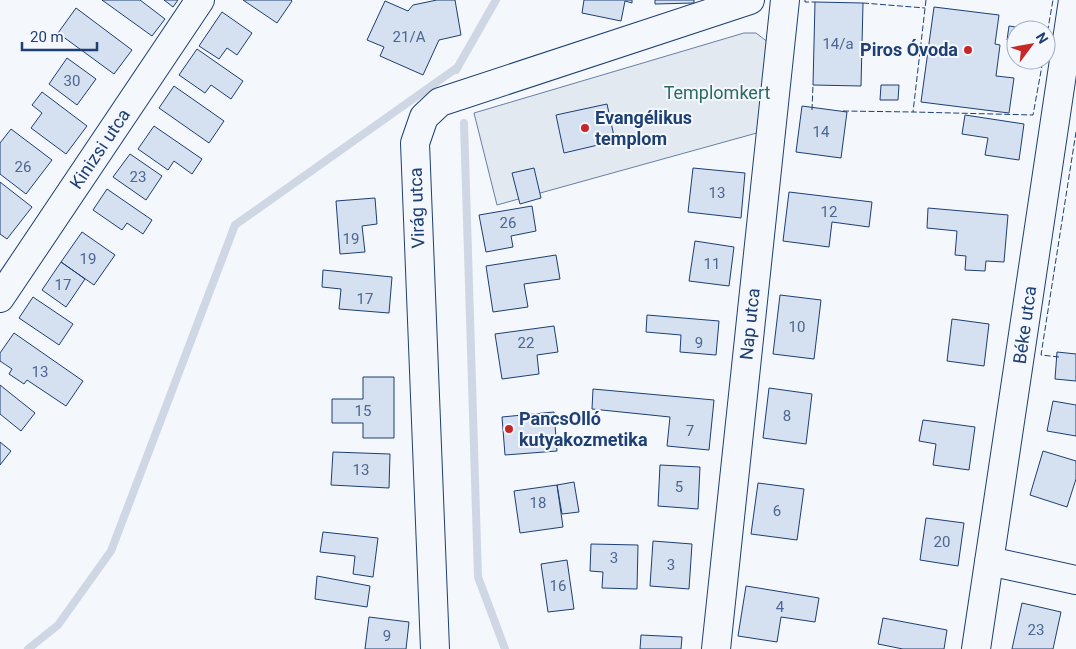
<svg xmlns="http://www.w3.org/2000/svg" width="1076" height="649" viewBox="0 0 1076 649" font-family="Roboto,sans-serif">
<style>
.green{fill:#e3e9f0;stroke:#687fa3}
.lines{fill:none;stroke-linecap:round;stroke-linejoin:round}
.stream{stroke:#cfd7e4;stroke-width:8}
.building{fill:#d5e0f0;stroke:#1d3f73}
.minor-casing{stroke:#1d3f73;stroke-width:30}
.minor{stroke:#f4f7fb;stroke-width:28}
.fence{stroke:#1d3f73;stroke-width:1;stroke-dasharray:6 2.5;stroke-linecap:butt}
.poi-dot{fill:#c62828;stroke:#f4f7fb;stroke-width:2}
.labels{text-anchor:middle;stroke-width:4;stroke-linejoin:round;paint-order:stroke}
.number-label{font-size:15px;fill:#4b6792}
.poi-label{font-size:18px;font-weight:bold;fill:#1d3f73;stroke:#f4f7fb;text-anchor:start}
.park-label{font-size:18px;fill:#2c6c60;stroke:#f4f7fb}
.street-label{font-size:18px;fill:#1d3f73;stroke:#f4f7fb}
</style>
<rect width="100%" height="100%" fill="#f4f7fb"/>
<path class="green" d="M744 33H756L769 43 764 131 497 205 474 113Z"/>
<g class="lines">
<path class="stream" d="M456 70 496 0
M464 123 478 577 505 649
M28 649 58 625 111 551 235 225 458 67"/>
</g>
<path class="building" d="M102 0H140L165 19 152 36Z
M164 0H178L173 7Z
M243 0H291L292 1 277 23Z
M437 0H455L461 35 439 40 423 75 380 56 384 47 367 40 385 1 408 11 413 5Z
M584 0H632V3L625 1 621 21 582 13Z
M655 0H694V3L655 4Z
M815 2 863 3 861 86 813 85Z
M934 7 999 15 995 44 1000 45 996 76 1014 78 1009 113 921 102Z
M76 8 132 50 114 74 58 33Z
M222 12 252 33 237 55 227 48 219 59 199 46Z
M1009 26 1022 28V30H1016V41L1007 40Z
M197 49 243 81 231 99 211 85 205 93 179 75Z
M67 58 96 79 77 105 49 84Z
M881 85H899L898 100H880Z
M174 86 224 121 209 143 159 108Z
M42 92 87 126 66 154 31 128 42 113 32 105Z
M607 104 615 141 564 153 556 115Z
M802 106 847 112 841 158 796 152Z
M965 115 1024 124 1019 160 985 155 988 138 962 134Z
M154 126 202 159 192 174 174 161 168 170 138 149Z
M11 129 52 160 26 194 0 174V143Z
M130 154 162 176 146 200 113 177Z
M534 168 541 198 520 204 512 173Z
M693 168 745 173 741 218 688 212Z
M0 182 32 207 7 239 0 234Z
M107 189 152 220 143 234 127 223 122 230 93 210Z
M789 192 872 202 869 227 832 222 829 247 783 241Z
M375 198 377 224 362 226 365 252 340 254 336 201Z
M532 206 536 231 511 236 513 247 486 252 479 215Z
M928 208 1008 215 1004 262 986 261 985 271 965 270 966 256 955 255 957 231 927 228Z
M82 232 115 255 94 285 61 262Z
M695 241 734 247 729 286 689 281Z
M556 255 560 279 524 284 528 307 493 312 486 266Z
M61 262 85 279 66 307 42 290Z
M323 270 392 277 389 313 339 309 341 289 322 287Z
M780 295 821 300 814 359 773 354Z
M33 297 73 324 59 345 19 318Z
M647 315 719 321 716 355 680 352 681 335 646 332Z
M952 319 989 324 984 366 947 361Z
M554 326 558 352 537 355 539 374 502 379 495 334Z
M14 333 83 381 66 406 27 380 24 384 9 374 12 369 0 361V353Z
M1057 352 1076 354V381L1055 379Z
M363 377H394V438H363V423H332V399H363Z
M0 385 35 413 21 431 0 414Z
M769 388 812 394 806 444 763 438Z
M593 389 714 400 709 450 667 446 670 417 592 409Z
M1053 401 1076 405V436L1047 431Z
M554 412 557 451 505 455 502 417Z
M923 420 975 427 969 470 933 465 936 444 919 441Z
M0 442 11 451 0 465Z
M1043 451 1076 461V479L1067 507 1030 495Z
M333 452 390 454 389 488 331 485Z
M660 465 700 467 698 509 658 506Z
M574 482 579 512 562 514 557 485Z
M758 483 804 489 797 540 751 534Z
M557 485 563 527 520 533 514 491Z
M926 518 964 523 958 566 920 560Z
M323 532 378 538 373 577 353 574 355 556 320 552Z
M653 541 692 544 689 589 650 586Z
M591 544 638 545 637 589 602 588 603 572 590 571Z
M567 560 574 609 548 612 541 564Z
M317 576 370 586 367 607 315 599Z
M746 586 819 598 815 622 781 617 777 642 738 636Z
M1022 603 1061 612 1053 649H1012Z
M369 617 409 622 406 649H365Z
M883 618 947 630 944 649H903L878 644Z
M641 635 682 637 681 649H640Z"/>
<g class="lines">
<defs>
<path id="minor" d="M0 298 200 0
M989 561 1076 580
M435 649 415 143 424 117 440 102 750 0
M716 649 785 0
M976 649 1073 0"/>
</defs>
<use href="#minor" class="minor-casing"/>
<use href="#minor" class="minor"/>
<path class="fence" d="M805 0V2H815
M926 0 913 112 1033 115 1043 60
M863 3 925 8
M1046 40 1053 0
M812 110 813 85
M843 111 913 112
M1059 357 1041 355 1076 132"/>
</g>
<g class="poi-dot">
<circle cx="968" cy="50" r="5"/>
<circle cx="585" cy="128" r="5"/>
<circle cx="509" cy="429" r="5"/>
</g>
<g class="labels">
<g class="number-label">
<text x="409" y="42">21/A</text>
<text x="838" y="49">14/a</text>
<text x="72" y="86">30</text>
<text x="821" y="137">14</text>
<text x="23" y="172">26</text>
<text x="138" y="182">23</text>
<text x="717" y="198">13</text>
<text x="829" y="217">12</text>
<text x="508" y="228">26</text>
<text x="351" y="244">19</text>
<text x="88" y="264">19</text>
<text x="712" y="269">11</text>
<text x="63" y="290">17</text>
<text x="365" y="304">17</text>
<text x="797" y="332">10</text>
<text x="526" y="348">22</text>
<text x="699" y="348">9</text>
<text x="40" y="377">13</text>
<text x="363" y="416">15</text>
<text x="787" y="421">8</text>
<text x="690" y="436">7</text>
<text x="361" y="475">13</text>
<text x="679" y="492">5</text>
<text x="538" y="508">18</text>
<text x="777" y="516">6</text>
<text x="942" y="547">20</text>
<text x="614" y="563">3</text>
<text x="671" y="570">3</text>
<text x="558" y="591">16</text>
<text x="780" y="612">4</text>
<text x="1036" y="635">23</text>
<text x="387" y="641">9</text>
</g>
<g class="poi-label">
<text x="958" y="56" text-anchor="end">Piros Óvoda</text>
<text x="595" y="124">Evangélikus<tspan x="595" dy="21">templom</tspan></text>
<text x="519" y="425">PancsOlló<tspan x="519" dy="21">kutyakozmetika</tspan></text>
</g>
<g class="park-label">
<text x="717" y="99">Templomkert</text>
</g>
<g class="street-label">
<text transform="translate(100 149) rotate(-56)" y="6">Kinizsi utca</text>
<text transform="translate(417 208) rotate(-92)" y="6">Virág utca</text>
<text transform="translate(750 324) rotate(-84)" y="6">Nap utca</text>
<text transform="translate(1025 325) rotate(-82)" y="6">Béke utca</text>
</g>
</g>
<g transform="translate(1031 45) rotate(58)"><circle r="24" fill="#f4f7fb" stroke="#9eadc5"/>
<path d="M0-4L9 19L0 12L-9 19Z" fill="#c62828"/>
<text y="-8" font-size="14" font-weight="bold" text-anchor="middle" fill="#1d3f73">N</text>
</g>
<path d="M22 42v8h75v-8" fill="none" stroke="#1d3f73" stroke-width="2.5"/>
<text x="30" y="42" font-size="15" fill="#1d3f73" stroke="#f4f7fb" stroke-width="4" paint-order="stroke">20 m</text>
</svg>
